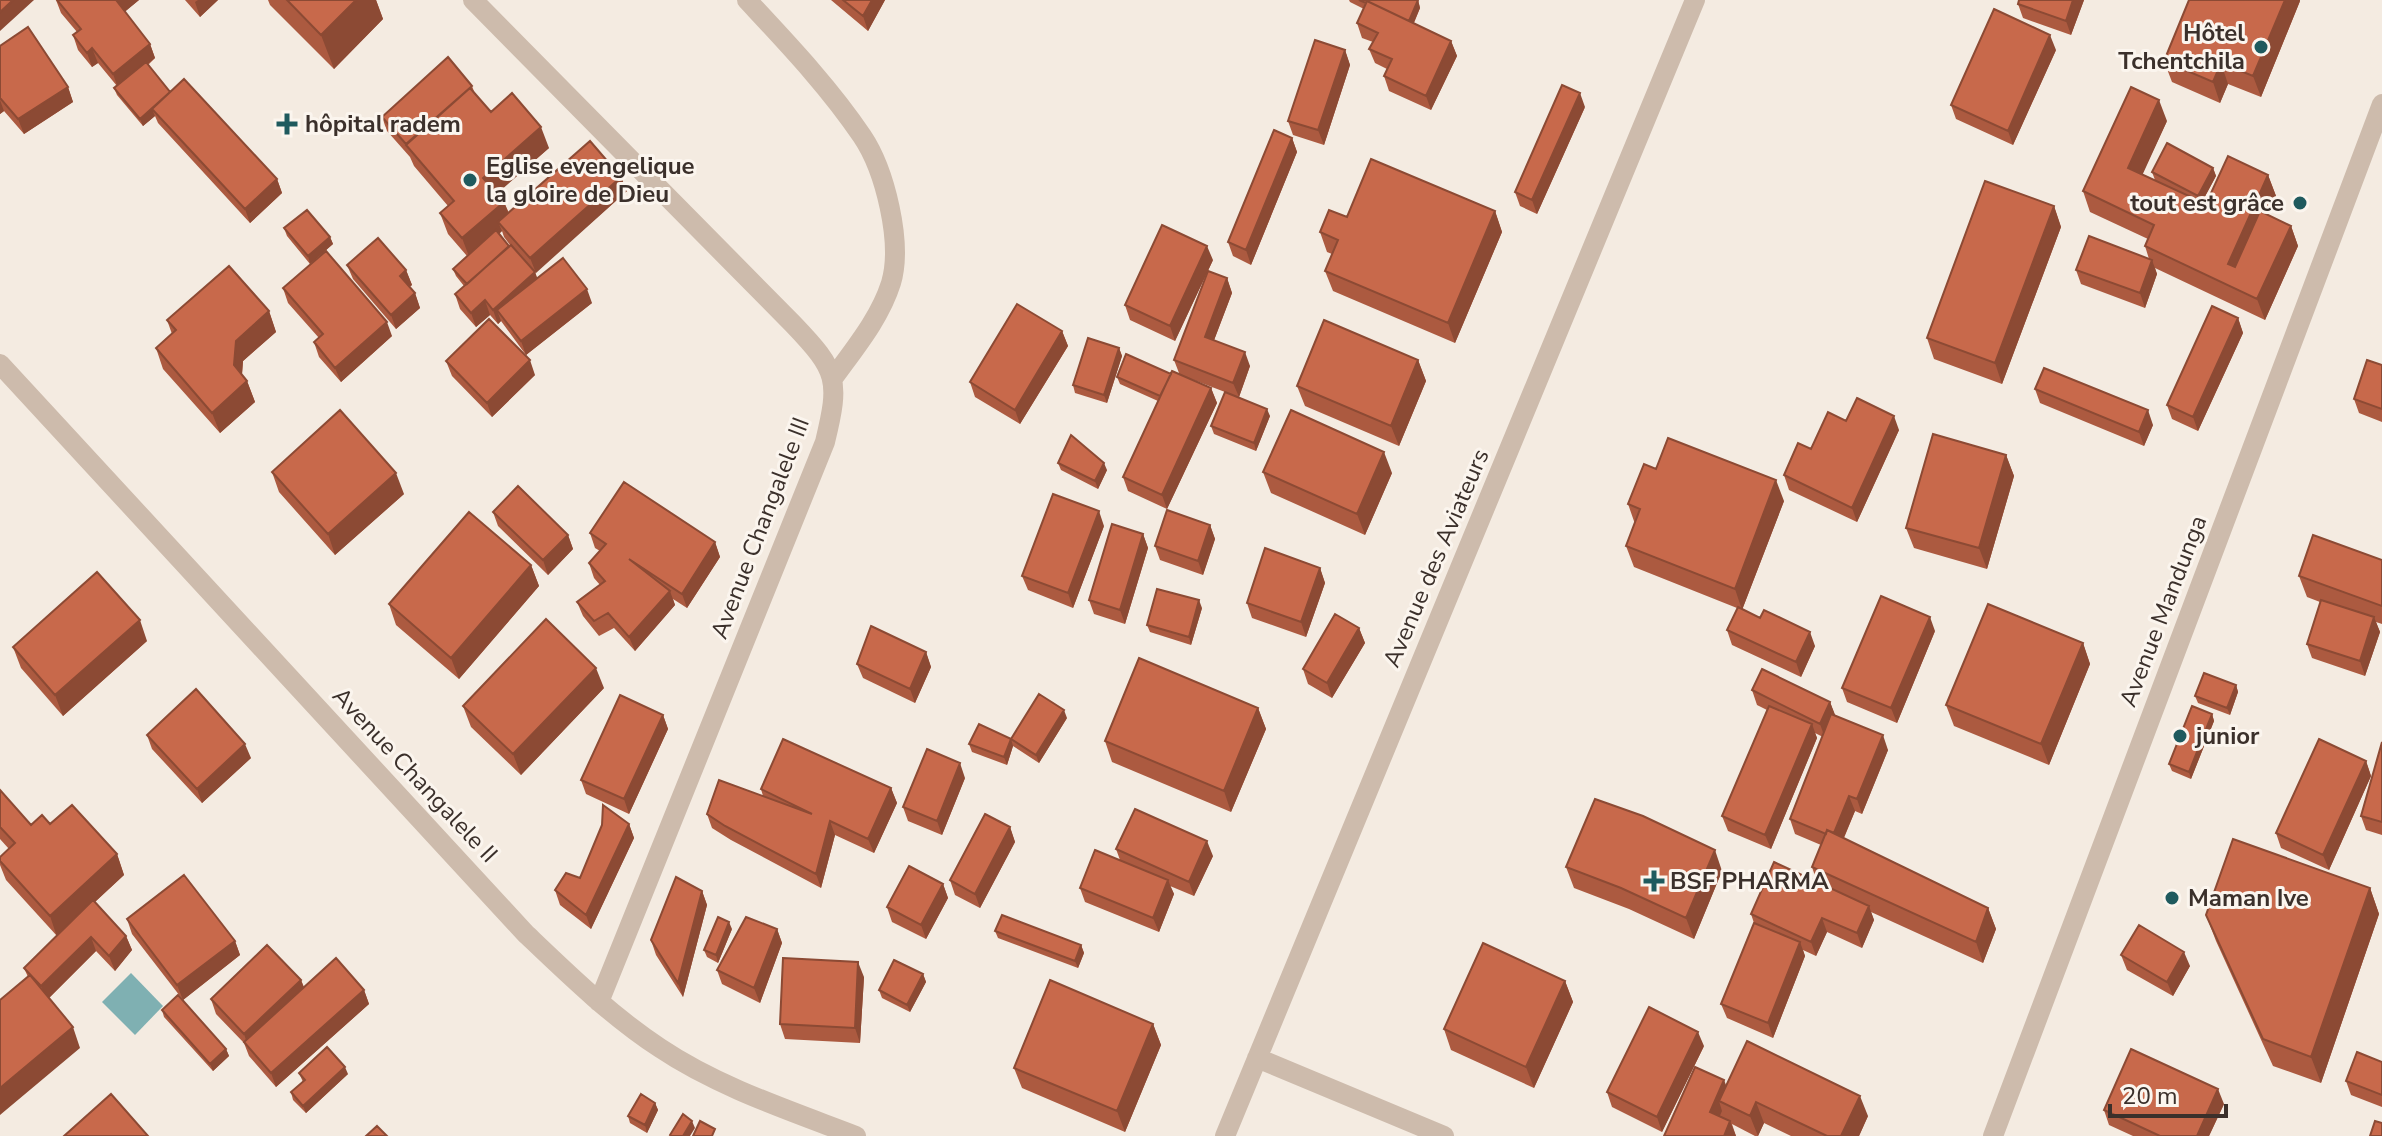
<svg xmlns="http://www.w3.org/2000/svg" width="2382" height="1136" viewBox="0 0 2382 1136" font-family="'Nunito Sans',sans-serif">
<style>
.water{fill:#7fb0b2}
.lines{fill:none;stroke-linecap:round;stroke-linejoin:round}
.minor{stroke:#cdbbac;stroke-width:20}
.wall{fill:#ac5a40;fill-rule:evenodd}
.shaded-wall{fill:#8c4a34}
.building{fill:#c8694b;stroke:#8c4a34;stroke-width:2}
.poi-dot{fill:#1f5a5e;stroke:#fbf5ee;stroke-width:3}
.labels{text-anchor:middle;stroke-width:6;stroke-linejoin:round;paint-order:stroke}
.poi-label{font-size:24px;font-weight:bold;fill:#3b302b;stroke:#fbf5ee;text-anchor:start}
.street-label{font-size:24px;fill:#3b302b;stroke:#fbf5ee}
</style>
<rect width="100%" height="100%" fill="#f4ebe1"/>
<path class="water" d="M131 973 163 1006 135 1035 102 1002Z"/>
<g class="lines">
<path class="minor" d="M473 0 793 324C838 371 840 380 825 442L599 1002
M747 0C787 43 829 87 862 136 885 170 903 243 891 283 880 318 855 348 834 377
M0 364 525 933C568 974 611 1016 660 1048 718 1087 791 1111 856 1136
M1257 1058 1444 1136
M1225 1136 1695 0
M1993 1136 2382 104"/>
</g>
<path class="wall" d="M56 0H139L124 12 150 44 155 58 148 65 170 92 277 179 282 193 250 223 158 123 155 116 143 126 117 95 114 88 117 86 98 63 92 67 78 50 73 35 77 32 61 13Z
M185 0H218L200 17Z
M268 0H376L383 19 334 69 270 5Z
M831 0H885L868 31Z
M1349 0H1418L1420 8 1414 23 1451 41 1457 56 1431 110 1389 91 1384 76 1387 69 1375 63 1369 49 1373 42 1362 38 1357 23 1364 9 1350 2Z
M2019 0H2084L2071 35 2023 18 2018 4Z
M2300 1 2261 97 2228 84 2220 103 2172 82 2164 61Z
M0 46 68 87 73 102 24 134 4 111 0 114Z
M1345 50 1350 65 1324 145 1293 135 1288 121Z
M2056 50 2013 145 1956 119 1951 105Z
M472 86 475 94 491 112 549 148 497 193 504 202 509 213 621 177 627 191 535 272 537 278 592 303 526 355 501 321 498 324 490 315 476 327 460 309 455 294 464 286 456 276 453 269 467 256 448 234 440 213 448 206 414 166 410 157 387 131 382 117ZM502 231 504 237 510 245 509 246 499 234Z
M1585 107 1537 214 1520 206 1515 192Z
M2167 121 2142 174 2155 180 2152 172 2213 168 2216 176 2202 202 2206 204 2268 175 2276 196 2267 215 2291 226 2298 246 2265 320 2155 268 2157 274 2145 308 2081 284 2076 270 2149 259 2145 246 2148 239 2090 212 2083 191Z
M1292 138 1297 152 1251 265 1233 256 1228 242Z
M2054 206 2061 227 2002 384 1934 359 1927 338Z
M1495 211 1502 232 1455 343 1333 291 1325 271 1332 254 1327 252 1320 232 1347 217Z
M284 228 330 237 333 244 310 264 287 236Z
M1213 260 1175 341 1130 320 1125 305Z
M347 265 406 270 412 285 409 287 415 293 420 308 396 329 353 279Z
M1227 278 1232 293 1214 340 1250 366 1239 397 1270 416 1256 451 1214 434 1211 426 1225 392 1191 379 1211 388 1217 403 1167 509 1128 491 1123 477 1158 401 1120 384 1117 377 1179 373 1174 360Z
M283 288 392 336 341 382 319 357 314 342 319 338 288 303Z
M269 311 276 332 243 361 242 375 247 381 255 402 220 433 163 369 156 348 172 334 167 320Z
M2238 318 2243 333 2198 431 2172 419 2167 405Z
M1062 331 1068 346 1020 424 975 397 970 382Z
M1119 348 1122 356 1107 403 1075 393 1073 385Z
M1418 360 1426 381 1399 446 1305 406 1297 386Z
M446 361 535 375 492 417 452 376Z
M2382 365V422L2359 413 2354 399Z
M2035 389 2153 425 2144 446 2040 403Z
M1846 421 1899 430 1857 522 1789 490 1784 475 1811 449Z
M2006 455 2014 476 1987 569 1914 548 1906 528Z
M1058 463 1107 470 1098 489 1061 470Z
M1656 469 1784 501 1742 610 1815 646 1801 677 1732 645 1727 630 1737 608 1634 567 1626 546 1635 524 1628 504Z
M272 472 404 494 335 555 279 492Z
M1263 472 1392 473 1365 535 1271 493Z
M493 512 568 535 573 549 548 575 498 526Z
M1210 525 1215 539 1203 575 1160 560 1155 546Z
M1104 526 1073 608 1028 590 1022 576Z
M590 533 715 542 720 557 687 608 673 599 675 605 635 651 614 628 599 636 583 616 577 602 600 585 594 578 589 563 600 551 595 548Z
M1143 534 1148 548 1125 624 1094 614 1089 600Z
M2382 560V624L2376 622 2380 632 2365 676 2312 658 2307 644 2320 602 2307 597 2299 576Z
M531 565 539 586 459 679 396 625 389 604Z
M1320 568 1325 583 1306 637 1252 618 1247 603Z
M1202 608 1191 645 1150 632 1147 625Z
M1359 628 1365 643 1332 698 1308 684 1303 669Z
M1935 631 1897 723 1847 702 1842 688Z
M147 641 63 716 21 668 13 647Z
M2083 643 2090 664 2049 765 1954 726 1946 705Z
M926 652 931 667 915 703 863 678 857 664Z
M2236 685 2238 692 2230 715 2198 703 2195 696Z
M604 688 521 775 471 727 463 706Z
M1752 690 1830 702 1835 716 1888 750 1862 814 1855 811 1844 838 1988 908 1996 929 1983 963 1871 912 1874 920 1862 948 1827 932 1816 956 1803 950 1805 956 1773 1038 1727 1018 1721 1004 1754 923 1751 914 1817 882 1812 867 1821 845 1795 834 1790 819 1823 737 1815 733 1817 738 1771 849 1728 831 1722 816 1767 710 1757 705Z
M1258 708 1266 729 1231 812 1112 762 1105 741Z
M2212 714 2214 721 2191 779 2172 771 2169 764Z
M663 715 668 729 629 814 586 794 581 780Z
M1067 718 1039 763 1013 746 1007 765 972 752 969 744 1011 739Z
M147 735 251 758 202 803 152 749Z
M2382 742V835L2366 830 2361 816Z
M2366 761 2371 776 2329 870 2281 848 2276 833Z
M965 778 942 835 908 821 903 807Z
M891 788 897 803 874 853 835 835 821 888 731 840 712 828 707 814 763 796 761 789Z
M0 790 31 825 50 824 117 854 124 875 95 902 126 936 132 950 115 971 96 951 49 998 80 1048 28 977 24 968 57 936 6 880 0 865V857L9 849 0 839Z
M629 824 634 838 591 929 560 905 555 890 580 878Z
M1010 827 1015 842 980 908 955 895 950 880Z
M1116 849 1213 856 1194 896 1170 886 1174 894 1159 932 1085 902 1080 888 1120 860Z
M1566 867 1722 871 1694 939 1629 909 1574 888Z
M943 884 948 898 926 939 892 922 887 907Z
M2370 888 2379 914 2321 1083 2273 1066 2216 941 2206 915Z
M702 891 707 905 683 997 656 955 651 940Z
M127 919 235 941 240 955 183 1000 132 934Z
M732 929 718 963 707 957 704 950Z
M777 929 782 943 760 1003 722 984 717 970Z
M995 931 1081 945 1084 953 1078 968 998 938Z
M2121 955 2190 966 2173 996 2127 970Z
M923 974 926 982 910 1012 882 998 879 990Z
M864 977 860 1043 785 1039 780 1024Z
M301 980 304 987 364 990 369 1004 276 1087 249 1056 244 1043 216 1014 211 999Z
M1565 981 1573 1002 1534 1088 1451 1050 1444 1029Z
M162 1010 226 1049 229 1056 213 1071 164 1017Z
M1153 1024 1161 1045 1125 1132 1022 1088 1014 1068Z
M1704 1046 1662 1132 1612 1107 1607 1092Z
M2382 1062V1107L2351 1095 2346 1081Z
M299 1073 348 1074 306 1113 293 1100 291 1092 303 1082Z
M1726 1085 1868 1116 1859 1136H1791L1764 1123 1758 1136H1755L1732 1124 1736 1136H1664Z
M655 1103 658 1110 647 1133 630 1123 628 1116Z
M2224 1104 2209 1136H2133L2109 1125 2104 1110Z"/>
<path class="shaded-wall" d="M13 0H34L0 31V12Z
M116 0H139L121 15Z
M198 0H218L200 17 195 2Z
M356 0H376L383 19 334 69 321 35Z
M872 0H885L868 31 863 16Z
M1418 0 1420 8 1411 29 1409 21Z
M2073 0H2084L2071 35 2066 21Z
M2285 0H2300V1L2261 97 2253 76Z
M2050 35 2056 50 2013 145 2008 131Z
M1451 41 1457 56 1431 110 1426 96Z
M150 44 155 58 118 88 113 74Z
M92 48 98 63 92 67 87 53Z
M1345 50 1350 65 1324 145 1318 130Z
M2221 63 2228 84 2220 103 2213 82Z
M68 87 73 102 24 134 18 119Z
M1580 93 1585 107 1537 214 1532 200Z
M0 100 4 111 0 114Z
M2159 100 2167 121 2136 189 2128 168Z
M152 109 155 116 143 126 140 119Z
M541 127 549 148 491 199 483 178Z
M1292 138 1297 152 1251 265 1246 250Z
M2213 168 2216 176 2201 204 2198 196Z
M2268 175 2276 196 2235 284 2228 264Z
M621 177 627 191 536 273 530 258Z
M277 179 282 193 250 223 245 209Z
M504 202 512 222H498L502 231 470 259 462 238Z
M2054 206 2061 227 2002 384 1995 363Z
M1495 211 1502 232 1455 343 1448 323Z
M2291 226 2298 246 2265 320 2257 299Z
M330 237 333 244 310 264 308 256Z
M1207 246 1213 260 1175 341 1170 326Z
M2152 260 2157 274 2145 308 2140 293Z
M406 270 412 285 406 290 400 276Z
M535 272 540 286 497 310 501 321 498 324 493 310Z
M1227 278 1232 293 1210 351 1205 337Z
M587 289 592 303 526 355 521 341Z
M415 293 420 308 396 329 391 315Z
M485 300 490 315 476 327 471 313Z
M269 311 276 332 243 361 241 386 234 365 236 341Z
M2238 318 2243 333 2198 431 2193 417Z
M387 322 392 336 341 382 335 368Z
M1062 331 1068 346 1020 424 1015 410Z
M1119 348 1122 356 1107 403 1104 395Z
M1245 352 1250 366 1239 397 1233 383Z
M530 360 535 375 492 417 487 403Z
M1418 360 1426 381 1399 446 1391 426Z
M247 381 255 402 220 433 212 413Z
M1211 388 1217 403 1167 509 1162 495Z
M1267 409 1270 416 1256 451 1254 443Z
M2148 410 2153 425 2144 446 2139 432Z
M1894 416 1899 430 1857 522 1852 508Z
M1384 452 1392 473 1365 535 1357 514Z
M2006 455 2014 476 1987 569 1979 548Z
M1104 463 1107 470 1098 489 1095 481Z
M396 473 404 494 335 555 328 534Z
M1776 480 1784 501 1742 610 1735 589Z
M1099 511 1104 526 1073 608 1068 593Z
M1210 525 1215 539 1203 575 1198 561Z
M1143 534 1148 548 1125 624 1120 610Z
M568 535 573 549 548 575 543 560Z
M715 542 720 557 687 608 682 594Z
M531 565 539 586 459 679 451 658Z
M1320 568 1325 583 1306 637 1301 622Z
M670 591 675 605 635 651 629 637Z
M1199 600 1202 608 1191 645 1189 637Z
M1930 617 1935 631 1897 723 1891 708Z
M2374 617 2380 632 2365 676 2360 661Z
M140 620 147 641 63 716 55 695Z
M1359 628 1365 643 1332 698 1327 683Z
M1810 632 1815 646 1801 677 1796 662Z
M2083 643 2090 664 2049 765 2041 744Z
M926 652 931 667 915 703 910 689Z
M596 668 604 688 521 775 513 754Z
M2236 685 2238 692 2230 715 2227 708Z
M1830 702 1836 717 1825 738 1820 724Z
M1258 708 1266 729 1231 812 1224 791Z
M1064 710 1067 718 1039 763 1036 755Z
M2212 714 2214 721 2191 779 2189 772Z
M663 715 668 729 629 814 624 799Z
M1812 724 1817 738 1771 849 1765 835Z
M1883 735 1888 750 1862 814 1857 799Z
M1011 739 1013 746 1007 765 1004 757Z
M245 744 251 758 202 803 197 789Z
M2366 761 2371 776 2329 870 2323 855Z
M960 763 965 778 942 835 937 821Z
M891 788 897 803 874 853 868 839Z
M1849 796 1855 811 1838 851 1833 837Z
M830 821 835 835 821 888 816 874Z
M629 824 634 838 591 929 586 915Z
M1010 827 1015 842 980 908 975 894Z
M1207 841 1213 856 1194 896 1189 882Z
M1715 850 1722 871 1694 939 1686 918Z
M117 854 124 875 57 937 50 916Z
M1168 880 1174 894 1159 932 1153 918Z
M943 884 948 898 926 939 921 925Z
M2370 888 2379 914 2321 1083 2311 1057Z
M702 891 707 905 683 997 678 983Z
M1869 906 1874 920 1862 948 1857 933Z
M1988 908 1996 929 1983 963 1976 942Z
M1822 918 1827 932 1816 956 1811 942Z
M729 922 732 929 718 963 716 955Z
M777 929 782 943 760 1003 754 988Z
M126 936 132 950 115 971 109 956Z
M91 937 96 951 47 1000 41 986Z
M235 941 240 955 183 1000 177 985Z
M1800 942 1805 956 1773 1038 1768 1023Z
M1081 945 1084 953 1078 968 1075 961Z
M2184 952 2190 966 2173 996 2167 982Z
M858 962 864 977 860 1043 855 1028Z
M923 974 926 982 910 1012 907 1005Z
M301 980 306 994 249 1049 244 1034Z
M1565 981 1573 1002 1534 1088 1526 1067Z
M364 990 369 1004 276 1087 271 1073Z
M1153 1024 1161 1045 1125 1132 1117 1111Z
M73 1027 80 1048 0 1115V1088Z
M1698 1032 1704 1046 1662 1132 1657 1117Z
M226 1049 229 1056 213 1071 210 1064Z
M345 1067 348 1074 306 1113 303 1106Z
M1724 1080 1730 1095 1719 1101 1722 1111 1715 1127 1710 1112Z
M2218 1089 2224 1104 2209 1136H2197Z
M1860 1096 1868 1116 1859 1136H1841Z
M1756 1102 1764 1123 1758 1136 1750 1116Z
M655 1103 658 1110 647 1133 645 1125Z
M692 1121 695 1128 690 1136H683Z
M1730 1121 1736 1136H1724Z"/>
<path class="building" d="M0 0H13L0 12Z
M57 0H116L150 44 113 74 92 48 87 53 73 35 81 29Z
M287 0H356L321 35Z
M843 0H872L863 16Z
M1359 0H1418L1409 21 1367 1 1366 3Z
M2019 0H2073L2066 21 2018 4Z
M2189 0H2285L2253 76 2221 63 2213 82 2164 61Z
M1367 1 1451 41 1426 96 1384 76 1392 59 1369 49 1378 33 1357 23Z
M1994 9 2050 35 2008 131 1951 105Z
M28 27 68 87 18 119 0 98V46Z
M1315 40 1345 50 1318 130 1288 121Z
M448 57 472 86 406 144 382 117Z
M146 62 170 92 140 119 114 88Z
M184 79 277 179 245 209 152 109Z
M1562 85 1580 93 1532 200 1515 192Z
M2131 87 2159 100 2128 168 2206 204 2228 156 2268 175 2228 264 2235 267 2260 211 2291 226 2257 299 2145 246 2154 225 2083 191Z
M470 88 491 112 512 93 541 127 483 178 504 202 462 238 440 213 454 201 406 145Z
M1274 130 1292 138 1246 250 1228 242Z
M590 141 621 177 530 258 498 222Z
M2167 143 2213 168 2198 196 2152 172Z
M1371 159 1495 211 1448 323 1325 271 1338 240 1320 232 1329 210 1347 217Z
M1985 181 2054 206 1995 363 1927 338Z
M307 210 330 237 308 256 284 228Z
M1162 225 1207 246 1170 326 1125 305Z
M496 230 509 246 467 284 453 269Z
M2089 236 2152 260 2140 293 2076 270Z
M378 238 406 270 400 276 415 293 391 315 347 265Z
M511 245 535 272 493 310 485 300 471 313 455 294Z
M326 251 387 322 335 368 314 342 323 334 283 288Z
M563 258 587 289 521 341 497 310Z
M229 266 269 311 236 341 234 365 247 381 212 413 156 348 176 330 167 320Z
M1208 271 1227 278 1205 337 1245 352 1233 383 1174 360Z
M1017 304 1062 331 1015 410 970 382Z
M2212 306 2238 318 2193 417 2167 405Z
M489 319 530 360 487 403 446 361Z
M1324 320 1418 360 1391 426 1297 386Z
M1088 338 1119 348 1104 395 1073 385Z
M1126 354 1171 374 1160 396 1117 377Z
M2367 360 2382 365V409L2354 399Z
M2044 368 2148 410 2139 432 2035 389Z
M1172 371 1211 388 1162 495 1123 477Z
M1225 392 1267 409 1254 443 1211 426Z
M1857 398 1894 416 1852 508 1784 475 1798 443 1811 449 1828 412 1846 421Z
M340 410 396 473 328 534 272 472Z
M1291 410 1384 452 1357 514 1263 472Z
M1933 434 2006 455 1979 548 1906 528Z
M1071 435 1104 463 1095 481 1058 463Z
M1668 438 1776 480 1735 589 1626 546 1640 509 1628 504 1644 464 1656 469Z
M624 482 715 542 682 594 629 559 670 591 629 637 608 613 594 621 577 602 605 581 589 563 606 544 590 533Z
M518 486 568 535 543 560 493 512Z
M1053 494 1099 511 1068 593 1022 576Z
M1167 510 1210 525 1198 561 1155 546Z
M469 512 531 565 451 658 389 604Z
M1112 524 1143 534 1120 610 1089 600Z
M2313 535 2382 560V606L2299 576Z
M1265 548 1320 568 1301 622 1247 603Z
M97 572 140 620 55 695 13 647Z
M1157 589 1199 600 1189 637 1147 625Z
M1881 596 1930 617 1891 708 1842 688Z
M2321 600 2374 617 2360 661 2307 644Z
M1988 604 2083 643 2041 744 1946 705Z
M1738 607 1760 618 1764 610 1810 632 1796 662 1727 630Z
M1335 614 1359 628 1327 683 1303 669Z
M546 619 596 668 513 754 463 706Z
M871 626 926 652 910 689 857 664Z
M1139 658 1258 708 1224 791 1105 741Z
M1762 669 1830 702 1820 724 1752 690Z
M2204 673 2236 685 2227 708 2195 696Z
M196 689 245 744 197 789 147 735Z
M1039 694 1064 710 1036 755 1011 739 1004 757 969 744 979 724 1011 739Z
M620 695 663 715 624 799 581 780Z
M1769 706 1812 724 1765 835 1722 816Z
M2192 706 2212 714 2189 772 2169 764Z
M1831 714 1883 735 1857 799 1849 796 1834 833 1827 830 1826 834 1790 819Z
M783 739 891 788 868 839 830 821 816 874 725 826 707 814 719 780 812 814 761 789Z
M2319 739 2366 761 2323 855 2276 833Z
M2382 742V822L2361 816Z
M927 749 960 763 937 821 903 807Z
M0 790 31 825 42 815 50 824 72 805 117 854 50 916 0 861V857L15 843 0 827Z
M1595 799 1643 816 1715 850 1686 918 1621 888 1566 867Z
M603 805 629 824 586 915 555 890 566 873 580 878 602 825Z
M1135 809 1207 841 1189 882 1116 849Z
M985 814 1010 827 975 894 950 880Z
M1827 830 1988 908 1976 942 1812 867Z
M2233 839 2370 888 2311 1057 2263 1039 2206 915Z
M1095 850 1168 880 1153 918 1080 888Z
M1774 862 1869 906 1857 933 1822 918 1811 942 1751 914Z
M909 866 943 884 921 925 887 907Z
M184 875 235 941 177 985 127 919Z
M676 877 702 891 678 983 651 940Z
M93 900 126 936 109 956 91 937 41 986 24 968Z
M1002 915 1081 945 1075 961 995 931Z
M718 917 729 922 716 955 704 950Z
M746 917 777 929 754 988 717 970Z
M1754 923 1800 942 1768 1023 1721 1004Z
M2139 925 2184 952 2167 982 2121 955Z
M1483 943 1565 981 1526 1067 1444 1029Z
M267 945 301 980 244 1034 211 999Z
M336 958 364 990 271 1073 244 1042Z
M783 958 858 962 855 1028 780 1024Z
M894 960 923 974 907 1005 879 990Z
M30 975 73 1027 0 1088V1000Z
M1050 980 1153 1024 1117 1111 1014 1068Z
M178 995 226 1049 210 1064 162 1010Z
M1649 1007 1698 1032 1657 1117 1607 1092Z
M1747 1041 1860 1096 1841 1136H1827L1756 1102 1750 1116 1719 1101Z
M327 1047 345 1067 303 1106 291 1092 305 1080 299 1073Z
M2131 1049 2218 1089 2197 1136H2160L2104 1110Z
M2357 1052 2382 1062V1095L2346 1081Z
M1695 1067 1724 1080 1710 1112 1730 1121 1724 1136H1664Z
M111 1094 148 1136H64Z
M641 1094 655 1103 645 1125 628 1116Z
M683 1114 692 1121 683 1136H671L670 1135Z
M700 1121 715 1129 712 1136H693Z
M2375 1121 2382 1123V1136H2370Z
M377 1126 387 1136H366Z"/>
<g class="poi-dot">
<circle cx="2261" cy="47" r="8"/>
<path d="M283 112h8v8h8v8h-8v8h-8v-8h-8v-8h8z"/>
<circle cx="470" cy="180" r="8"/>
<circle cx="2300" cy="203" r="8"/>
<circle cx="2180" cy="736" r="8"/>
<path d="M1650 869h8v8h8v8h-8v8h-8v-8h-8v-8h8z"/>
<circle cx="2172" cy="898" r="8"/>
</g>
<g class="labels">
<g class="poi-label">
<text x="2245" y="41" text-anchor="end">Hôtel<tspan x="2245" dy="28">Tchentchila</tspan></text>
<text x="305" y="132">hôpital radem</text>
<text x="486" y="174">Eglise evengelique<tspan x="486" dy="28">la gloire de Dieu</tspan></text>
<text x="2284" y="211" text-anchor="end">tout est grâce</text>
<text x="2196" y="744">junior</text>
<text x="1670" y="889">BSF PHARMA</text>
<text x="2188" y="906">Maman Ive</text>
</g>
<g class="street-label">
<text transform="translate(760 528) rotate(-69)" y="8">Avenue Changalele III</text>
<text transform="translate(1436 558) rotate(-67)" y="8">Avenue des Aviateurs</text>
<text transform="translate(2163 611) rotate(-69)" y="8">Avenue Mandunga</text>
<text transform="translate(415 775) rotate(47)" y="8">Avenue Changalele II</text>
</g>
</g>
<path d="M2110 1104v12h116v-12" fill="none" stroke="#3b302b" stroke-width="4"/>
<text x="2122" y="1104" font-size="24" fill="#3b302b" stroke="#fbf5ee" stroke-width="6" paint-order="stroke">20 m</text>
</svg>
